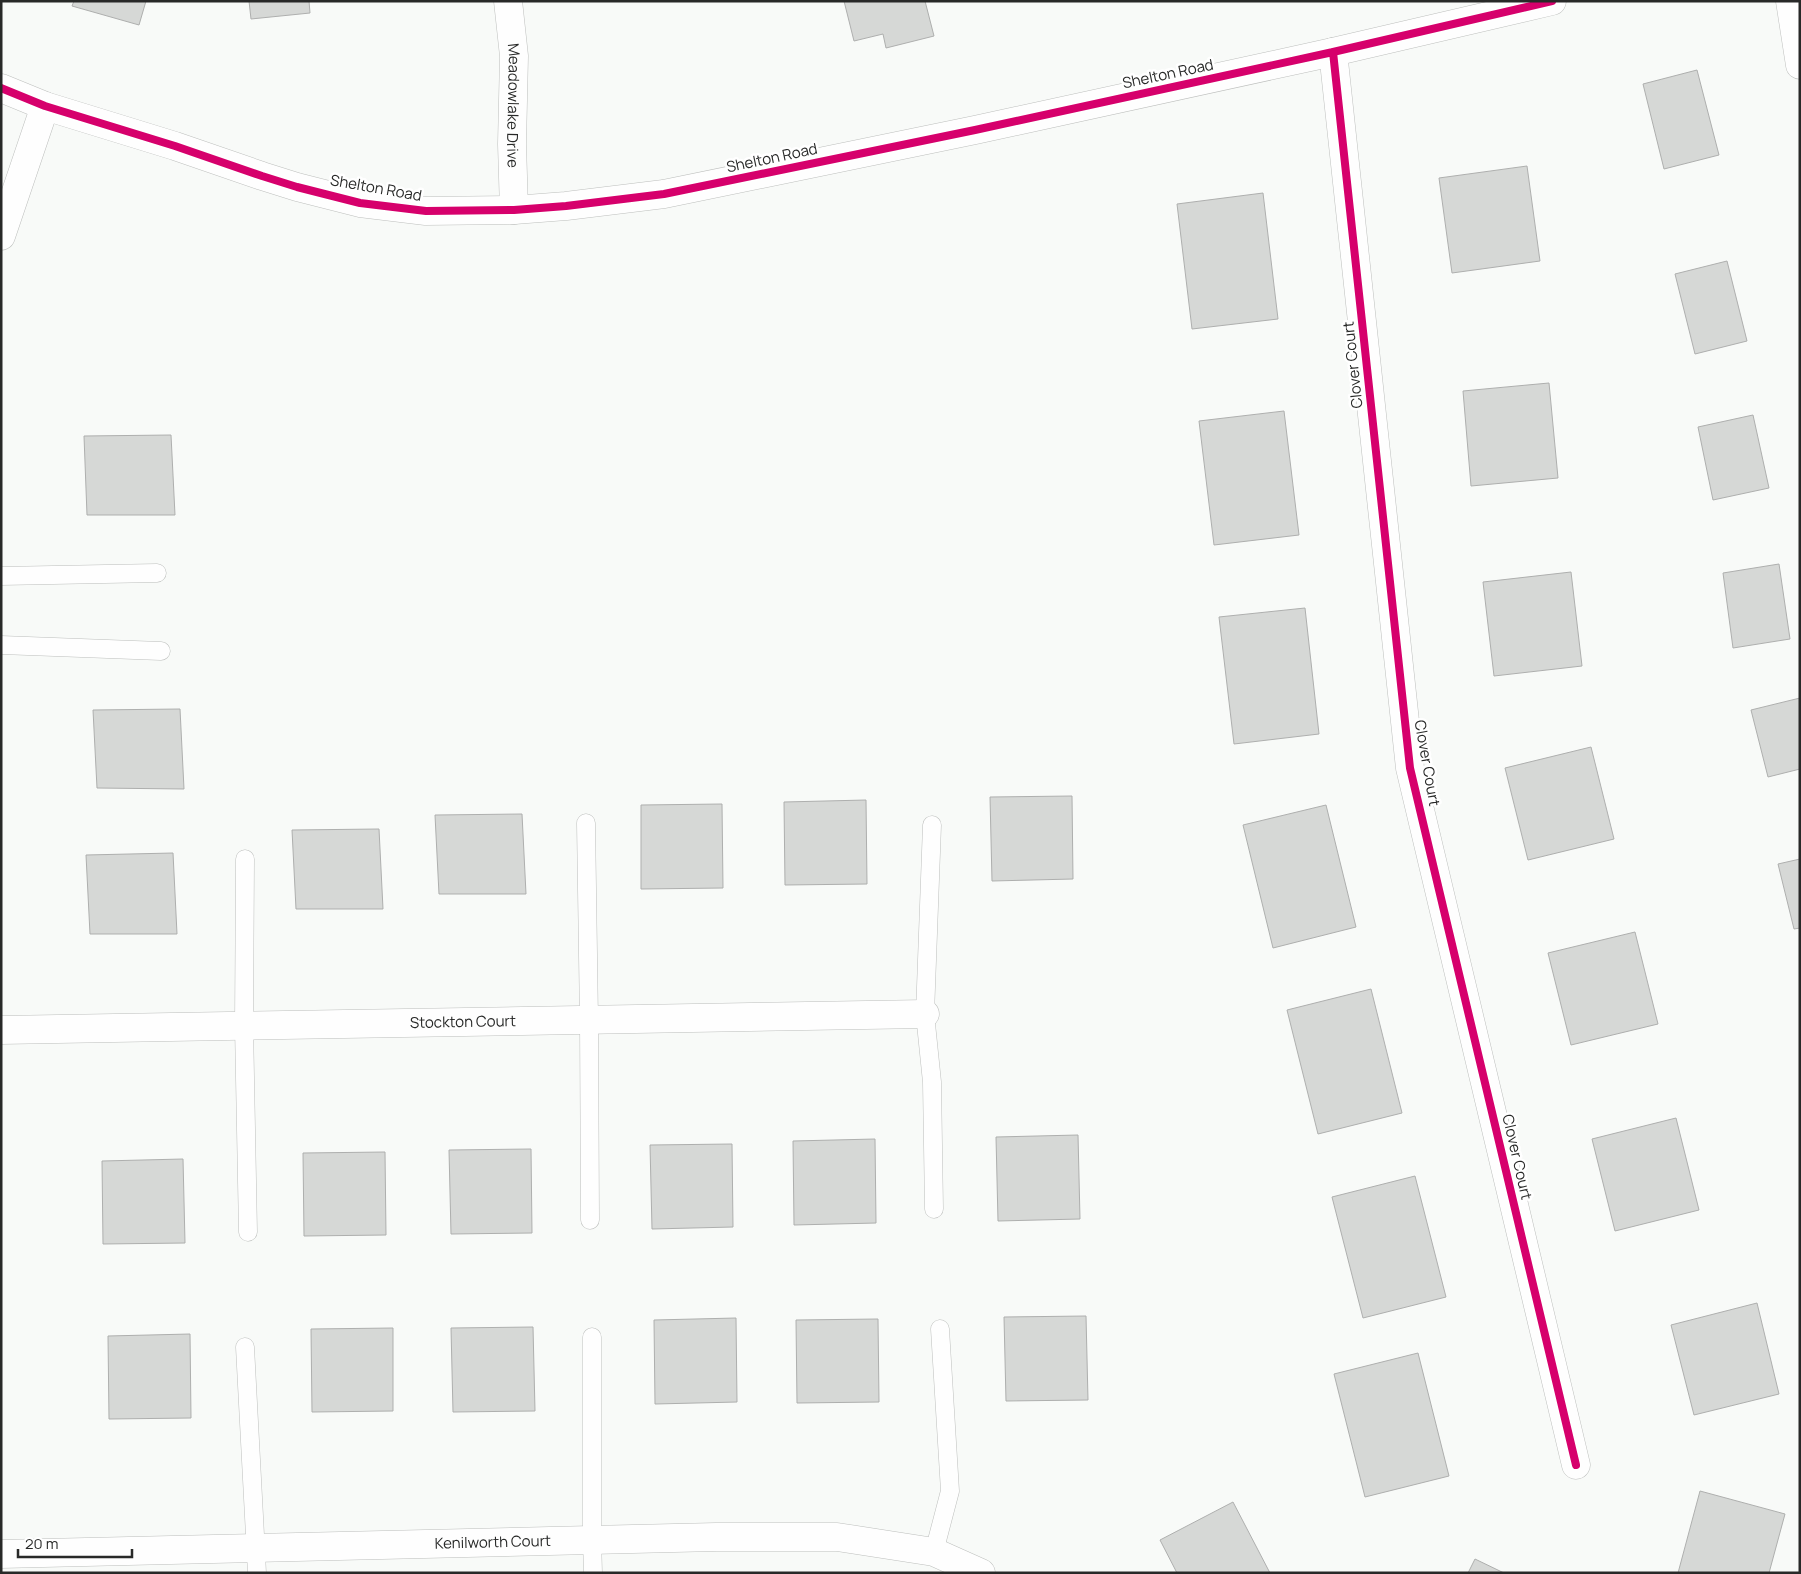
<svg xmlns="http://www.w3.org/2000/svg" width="1801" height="1574" viewBox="0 0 1801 1574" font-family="Manrope,sans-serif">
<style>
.building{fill:#d6d8d6;stroke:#aeafae}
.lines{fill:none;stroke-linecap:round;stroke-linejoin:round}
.service-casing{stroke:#bdbfbd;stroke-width:19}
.minor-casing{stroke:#bdbfbd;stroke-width:29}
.tertiary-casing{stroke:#bdbfbd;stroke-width:29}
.service{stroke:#fefefe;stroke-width:18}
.minor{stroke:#fefefe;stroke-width:28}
.tertiary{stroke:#fefefe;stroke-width:28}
.cycleway-casing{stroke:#fff;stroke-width:11}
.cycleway{stroke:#d6006c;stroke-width:8}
.labels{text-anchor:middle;stroke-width:5;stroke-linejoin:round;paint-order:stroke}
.street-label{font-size:15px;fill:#282928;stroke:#fff}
</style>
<rect width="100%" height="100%" fill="#f8faf8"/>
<path class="building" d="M74 1H146L139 25 72 6Z
M249 1H309L310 13 251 19Z
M844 1H925L934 36 886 48 883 34 854 41Z
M1697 70 1719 155 1664 169 1643 84Z
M1527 166 1540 261 1452 273 1439 178Z
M1263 193 1278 319 1192 329 1177 204Z
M1727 261 1747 341 1695 354 1675 274Z
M1549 383 1558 478 1471 486 1463 391Z
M1284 411 1299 535 1214 545 1199 421Z
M1753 415 1769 488 1713 500 1698 427Z
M171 435 175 515H87L84 436Z
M1779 564 1790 639 1733 648 1723 573Z
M1571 572 1582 666 1494 676 1483 582Z
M1305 608 1319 734 1234 744 1219 617Z
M1800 698V769L1768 777 1751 710Z
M180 709 184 789 97 788 93 710Z
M1591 747 1614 839 1528 860 1505 768Z
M1072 796 1073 879 992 881 990 797Z
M866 800 867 884 785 885 784 802Z
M722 804 723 888 641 889V805Z
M1326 805 1356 927 1273 948 1243 825Z
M522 814 526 894H439L435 815Z
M379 829 383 909H296L292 830Z
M173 853 177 934H90L86 855Z
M1800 859V928L1794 929 1778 864Z
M1635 932 1658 1024 1571 1045 1548 953Z
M1371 989 1402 1113 1318 1134 1287 1010Z
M1676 1118 1699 1210 1615 1231 1592 1139Z
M1078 1135 1080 1219 998 1221 996 1137Z
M875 1139 876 1223 794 1225 793 1141Z
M732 1144 733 1227 652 1229 650 1145Z
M531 1149 532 1233 451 1234 449 1150Z
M385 1152 386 1235 304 1236 303 1153Z
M183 1159 185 1243 103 1244 102 1161Z
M1415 1176 1446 1297 1363 1318 1332 1197Z
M1757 1303 1779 1394 1694 1415 1671 1325Z
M1086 1316 1088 1400 1006 1401 1004 1317Z
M736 1318 737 1402 655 1404 654 1320Z
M878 1319 879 1402 797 1403 796 1320Z
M533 1327 535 1411 453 1412 451 1328Z
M393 1328V1411L312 1412 311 1329Z
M190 1334 191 1418 109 1419 108 1336Z
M1418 1353 1449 1476 1365 1497 1334 1374Z
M1700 1491 1785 1514 1769 1573H1678Z
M1233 1502 1270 1573H1177L1160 1540Z
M1475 1559 1504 1573H1468Z"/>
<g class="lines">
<defs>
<path id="service" d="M1 576 157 573
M1 645 161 651
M586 823 589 1020 590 1220
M932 825 925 1014 932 1082 934 1209
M245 859 244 1026 248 1232
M592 1337V1540L593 1573
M245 1347 257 1573
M934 1552 950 1491 940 1329"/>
<g id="minor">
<path id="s1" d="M508 1 514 56 512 144 514 210"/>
<path d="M1790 1 1800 65"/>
<path d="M1333 52 1410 768 1576 1465"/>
<path d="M1 236 45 106"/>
<path id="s2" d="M1 1030 925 1014"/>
<path id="s3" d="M1 1554 716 1537H837L934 1552 981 1573"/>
</g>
<path id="tertiary" d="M1 88 45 106 175 146 262 176 297 187 360 203 426 211 514 210 566 206 664 194 975 130 1333 52 1552 1"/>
</defs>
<use href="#service" class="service-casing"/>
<use href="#minor" class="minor-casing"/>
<use href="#tertiary" class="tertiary-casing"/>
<use href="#service" class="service"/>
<use href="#minor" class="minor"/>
<use href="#tertiary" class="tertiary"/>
<defs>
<path id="cycleway" d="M1333 52 1410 768 1576 1465
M1 88 45 106 175 146 262 176 297 187 360 203 426 211 514 210 566 206 664 194 975 130 1333 52 1552 1"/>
</defs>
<use href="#cycleway" class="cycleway-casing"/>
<use href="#cycleway" class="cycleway"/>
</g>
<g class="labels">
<g class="street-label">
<text transform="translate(1168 74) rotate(-12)" y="5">Shelton Road</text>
<text dy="5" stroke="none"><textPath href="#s1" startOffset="105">Meadowlake Drive</textPath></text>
<text transform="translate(772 158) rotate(-12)" y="5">Shelton Road</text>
<text transform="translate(376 188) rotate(10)" y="5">Shelton Road</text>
<text transform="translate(1353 365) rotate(-96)" y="5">Clover Court</text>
<text transform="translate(1427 763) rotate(80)" y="5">Clover Court</text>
<text dy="5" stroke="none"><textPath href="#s2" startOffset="462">Stockton Court</textPath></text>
<text transform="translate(1517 1157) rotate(77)" y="5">Clover Court</text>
<text dy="5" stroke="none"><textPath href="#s3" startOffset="492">Kenilworth Court</textPath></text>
</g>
</g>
<rect width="1801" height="1574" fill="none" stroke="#282928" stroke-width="5"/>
<path d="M18 1549v8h114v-8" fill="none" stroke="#282928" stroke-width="2.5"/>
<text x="25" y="1549" font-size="15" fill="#282928" stroke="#ffffff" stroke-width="4" paint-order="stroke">20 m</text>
</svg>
